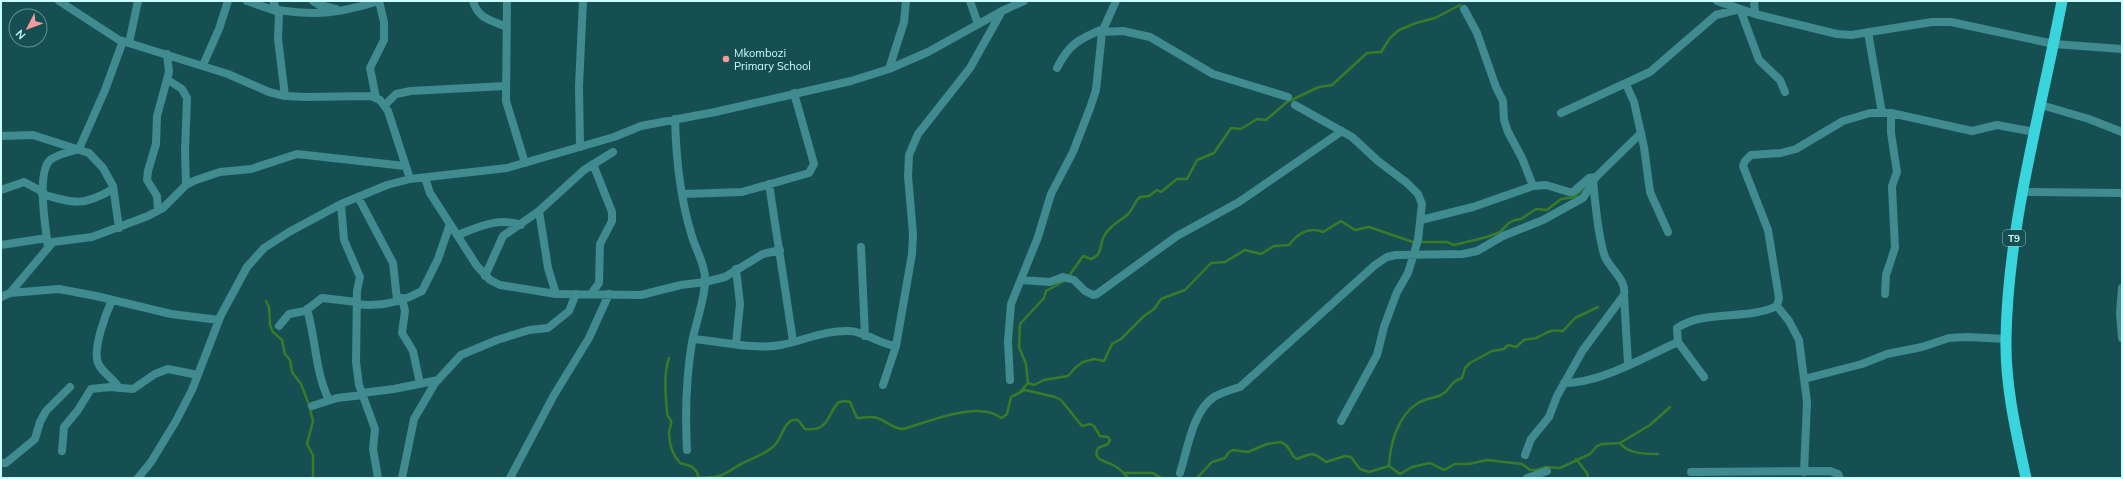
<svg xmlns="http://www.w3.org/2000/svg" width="2123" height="479" viewBox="0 0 2123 479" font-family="Mulish,sans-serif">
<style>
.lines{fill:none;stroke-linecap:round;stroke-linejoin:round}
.stream{stroke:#3a7a28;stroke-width:2.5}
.minor{stroke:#3f8b8f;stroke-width:8}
.trunk{stroke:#3ad4dc;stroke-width:11}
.poi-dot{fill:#f59b9c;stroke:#164f52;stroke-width:1.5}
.labels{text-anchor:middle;stroke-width:4;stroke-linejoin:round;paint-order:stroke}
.shield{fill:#164f52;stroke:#96c8ca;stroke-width:1}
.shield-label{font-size:10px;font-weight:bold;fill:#cdfcfe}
.poi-label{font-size:11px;fill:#cdfcfe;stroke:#164f52;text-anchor:start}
</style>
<rect width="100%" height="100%" fill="#164f52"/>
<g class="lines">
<path class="stream" d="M1069 276 1083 256 1091 259C1103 254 1099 246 1104 236 1110 225 1119 222 1127 215 1133 210 1134 202 1140 197L1149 196 1157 190 1161 192 1177 179H1187L1197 160 1214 153 1231 128 1241 129 1257 119 1266 120 1287 102 1319 87 1332 85 1367 53 1381 52 1390 38 1399 30 1416 23 1435 18 1460 5
M266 301 269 307 270 325 273 332 282 340 285 354 290 360 292 372 301 384 309 405 313 421 307 444 313 455V478
M669 358C663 376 666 396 667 413 667 417 670 418 671 421 672 425 669 429 669 433 669 444 673 455 680 463 690 466 696 466 699 478
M1028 383 1034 385 1044 380 1068 376 1076 367 1083 362 1094 359 1104 361 1112 344 1121 339 1144 316 1154 309 1161 299 1185 290 1211 263 1225 262 1245 250 1261 254 1274 246 1289 245C1297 234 1309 226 1323 232L1341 221 1355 230 1369 227 1413 242H1447L1454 245 1487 237 1500 232 1509 223 1515 220 1521 219 1536 209 1547 210 1561 199 1575 197 1583 188
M1020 392 1028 383 1026 364 1019 347 1020 324 1044 298 1046 291 1066 280
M1620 443C1628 454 1645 454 1658 454
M1576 459 1587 473 1588 478
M1389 466 1400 474 1412 467 1430 463 1444 470 1455 464H1469L1487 460 1522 464 1530 470H1536L1546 467 1560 468 1590 454 1597 446 1602 444 1620 443 1650 425 1670 407
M1389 466C1390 444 1398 415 1418 403 1425 399 1434 398 1441 395 1452 389 1449 382 1462 378L1465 368 1470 363 1492 351 1504 349 1508 345 1516 347 1524 340C1528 338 1532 340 1536 338 1550 332 1547 329 1563 331L1575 318 1598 307
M1124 473H1153L1161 478
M698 478C705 477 712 478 719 476 729 473 734 467 743 463 755 457 766 454 775 445 783 436 784 418 798 420L805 429C830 432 827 413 839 402L845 401 850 402 857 418C865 418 872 415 880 419 887 422 894 429 903 429 928 422 969 404 994 414 997 415 999 417 1002 418L1007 414 1011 397 1025 390 1055 397 1061 400 1082 426 1090 424 1094 426 1100 436 1108 437 1110 440 1108 444 1098 448C1092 460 1105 461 1113 465 1119 468 1124 473 1128 478
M1197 478 1212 462 1225 458 1229 452 1233 450 1248 452 1267 444 1281 442 1287 446 1294 457 1297 459C1312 453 1312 451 1326 462L1345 456 1351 457 1360 469 1369 472 1389 466"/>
<path class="minor" d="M59 1 119 40 228 74 269 92 285 96 306 97 371 96 380 100 388 111 410 179
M247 1 279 12
M273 1 279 15 278 39 285 96
M313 1 319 5 336 9
M473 1C478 19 491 20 507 27
M507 1 506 101 525 163
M970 1 978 24
M1717 1 1755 14 1837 34 1851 35 1932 22H1951L2054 44 2122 49
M1754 1 1755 14
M1464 9 1477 33 1496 87 1503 101 1504 120 1508 132 1522 158 1533 186
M278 10C319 16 339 13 379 1
M1102 32 1123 31 1150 37 1213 74 1288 97
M1868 32 1882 113
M129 43 138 1
M203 65 219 29 228 1
M1057 68C1069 44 1079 39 1103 29
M889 69 904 22 906 1
M168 80 182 89 187 98 185 151 186 185
M1626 84 1634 102 1644 147 1650 192 1668 232
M376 98 370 68 384 40V22L379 1
M385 105 396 94 411 91 505 86
M1295 105 1352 137 1378 161 1407 183 1418 194 1422 204 1418 240 1408 273 1397 292 1384 327 1377 355 1341 421
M2041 105 2089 119 2122 132
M1561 113 1650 72 1716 15 1740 9 1759 60 1780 80 1785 92
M675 119C676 157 680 197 691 233 695 249 706 265 705 282 704 302 696 322 692 342 686 378 685 413 687 450
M1 136 33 135 89 153 103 168 113 186 119 228
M580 147 579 86 583 1
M425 178 430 193 477 266 490 280 500 285 556 294 641 295 681 285 705 282 725 277 763 254 780 250
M769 184 793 341
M1 190 24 182 43 192
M2024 192 2122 193
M42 194C75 204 84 206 113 189
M683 194 742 192 809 173 814 164 794 93
M358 197 393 263 397 300
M341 204 344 240 360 277 357 291 356 362 359 385 375 429 373 449 378 478
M158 210 157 196 147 180 148 171 156 144 157 116 169 72 167 54
M539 211 548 268 556 294
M1421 220 1473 207 1533 186 1546 185 1569 192H1573L1589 178 1596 177
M458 235C478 227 499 217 521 225
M1 245 47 238
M861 247 865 336
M48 248C46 229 36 174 50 160 58 154 70 152 79 149L105 90 123 41
M485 276 503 236 539 211 584 170 613 152
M1021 280 1050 282 1063 277 1074 280 1085 291 1093 295 1097 294 1177 236 1239 202 1342 131
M2122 288 2120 313 2122 338
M10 293 53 242 92 237 148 216 163 208 186 185 196 180 220 172 251 169 297 154 405 166
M591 294 599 283 600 244 612 221V212L593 164
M1885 294 1886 275 1895 248 1892 186 1897 172 1891 133V113
M1624 295 1628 364
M1 297 10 293 59 289 96 296 171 314 219 320
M402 298 405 311 402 333 413 351 420 384
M112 300C106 313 91 352 99 365 104 374 114 379 119 388
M357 304C379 307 402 302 422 291L438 259 450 224
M1777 306 1789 321 1799 340 1807 402 1804 472
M307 309C316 339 315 372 329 400
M279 326 289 314 305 311 322 298 357 302
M693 339C721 341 753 350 781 345 805 340 825 330 850 331 866 332 879 344 896 346
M736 343 740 304 736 269
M1704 377 1678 342 1677 328C1706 309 1746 321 1777 306L1779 298 1768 230 1743 166 1745 161 1751 155 1781 153 1796 149 1843 121 1870 113H1891L1972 131 1997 125 2035 132
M1804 379 1862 364 1887 354 1922 347 1949 338 1967 337 2006 339
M1010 380 1008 341 1011 304 1038 237 1051 194 1073 152 1090 108 1096 90 1102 32 1116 1
M1564 383C1601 383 1644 357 1678 342
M883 385 896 346 912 254 913 234 908 176 909 155 918 134 970 68 1002 11
M362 393 394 389 438 380
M312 406 337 398 363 395
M62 451 64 427 78 410 91 389 110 387 133 389 155 374 168 369 198 375
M1525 455 1531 439 1549 417 1557 396 1583 350 1624 295C1627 280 1611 270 1605 257 1598 238 1595 201 1593 180
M1 463H6L35 439 40 422 46 411 70 387
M1691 472 1830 471 1838 474 1840 478
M1180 473C1187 451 1193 410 1214 397 1222 392 1231 390 1240 387L1375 265 1387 257 1396 255 1463 254 1477 251 1503 236 1543 220 1583 198 1596 177 1641 133
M138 478 151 462 176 421 192 390 221 315 247 267 264 248 289 232 341 204 387 185 410 179 507 168 614 137 641 126 715 112 851 81 889 69 928 52 1002 11 1024 1
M402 478 414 419 435 383 461 355 497 340 529 330 548 328 569 311 576 294
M510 478 554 395 589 338 609 294
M1527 478 1547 471"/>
<path class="trunk" d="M2026 478C2016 432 2005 385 2006 338 2008 224 2041 112 2062 1"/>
</g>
<circle class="poi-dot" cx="726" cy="59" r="4"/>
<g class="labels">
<rect class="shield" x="2003" y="230" width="22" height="16" rx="3"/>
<g class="shield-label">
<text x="2014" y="242">T9</text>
</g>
<g class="poi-label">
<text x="734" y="57">Mkombozi<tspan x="734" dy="13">Primary School</tspan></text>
</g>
</g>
<rect width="2123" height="479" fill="none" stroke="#cdfcfe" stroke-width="4"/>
<g transform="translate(28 28) rotate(228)"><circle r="19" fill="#164f52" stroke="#5f9497"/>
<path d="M0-3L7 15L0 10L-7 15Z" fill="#f59b9c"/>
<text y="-6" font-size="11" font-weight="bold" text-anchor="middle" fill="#cdfcfe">N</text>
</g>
</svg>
